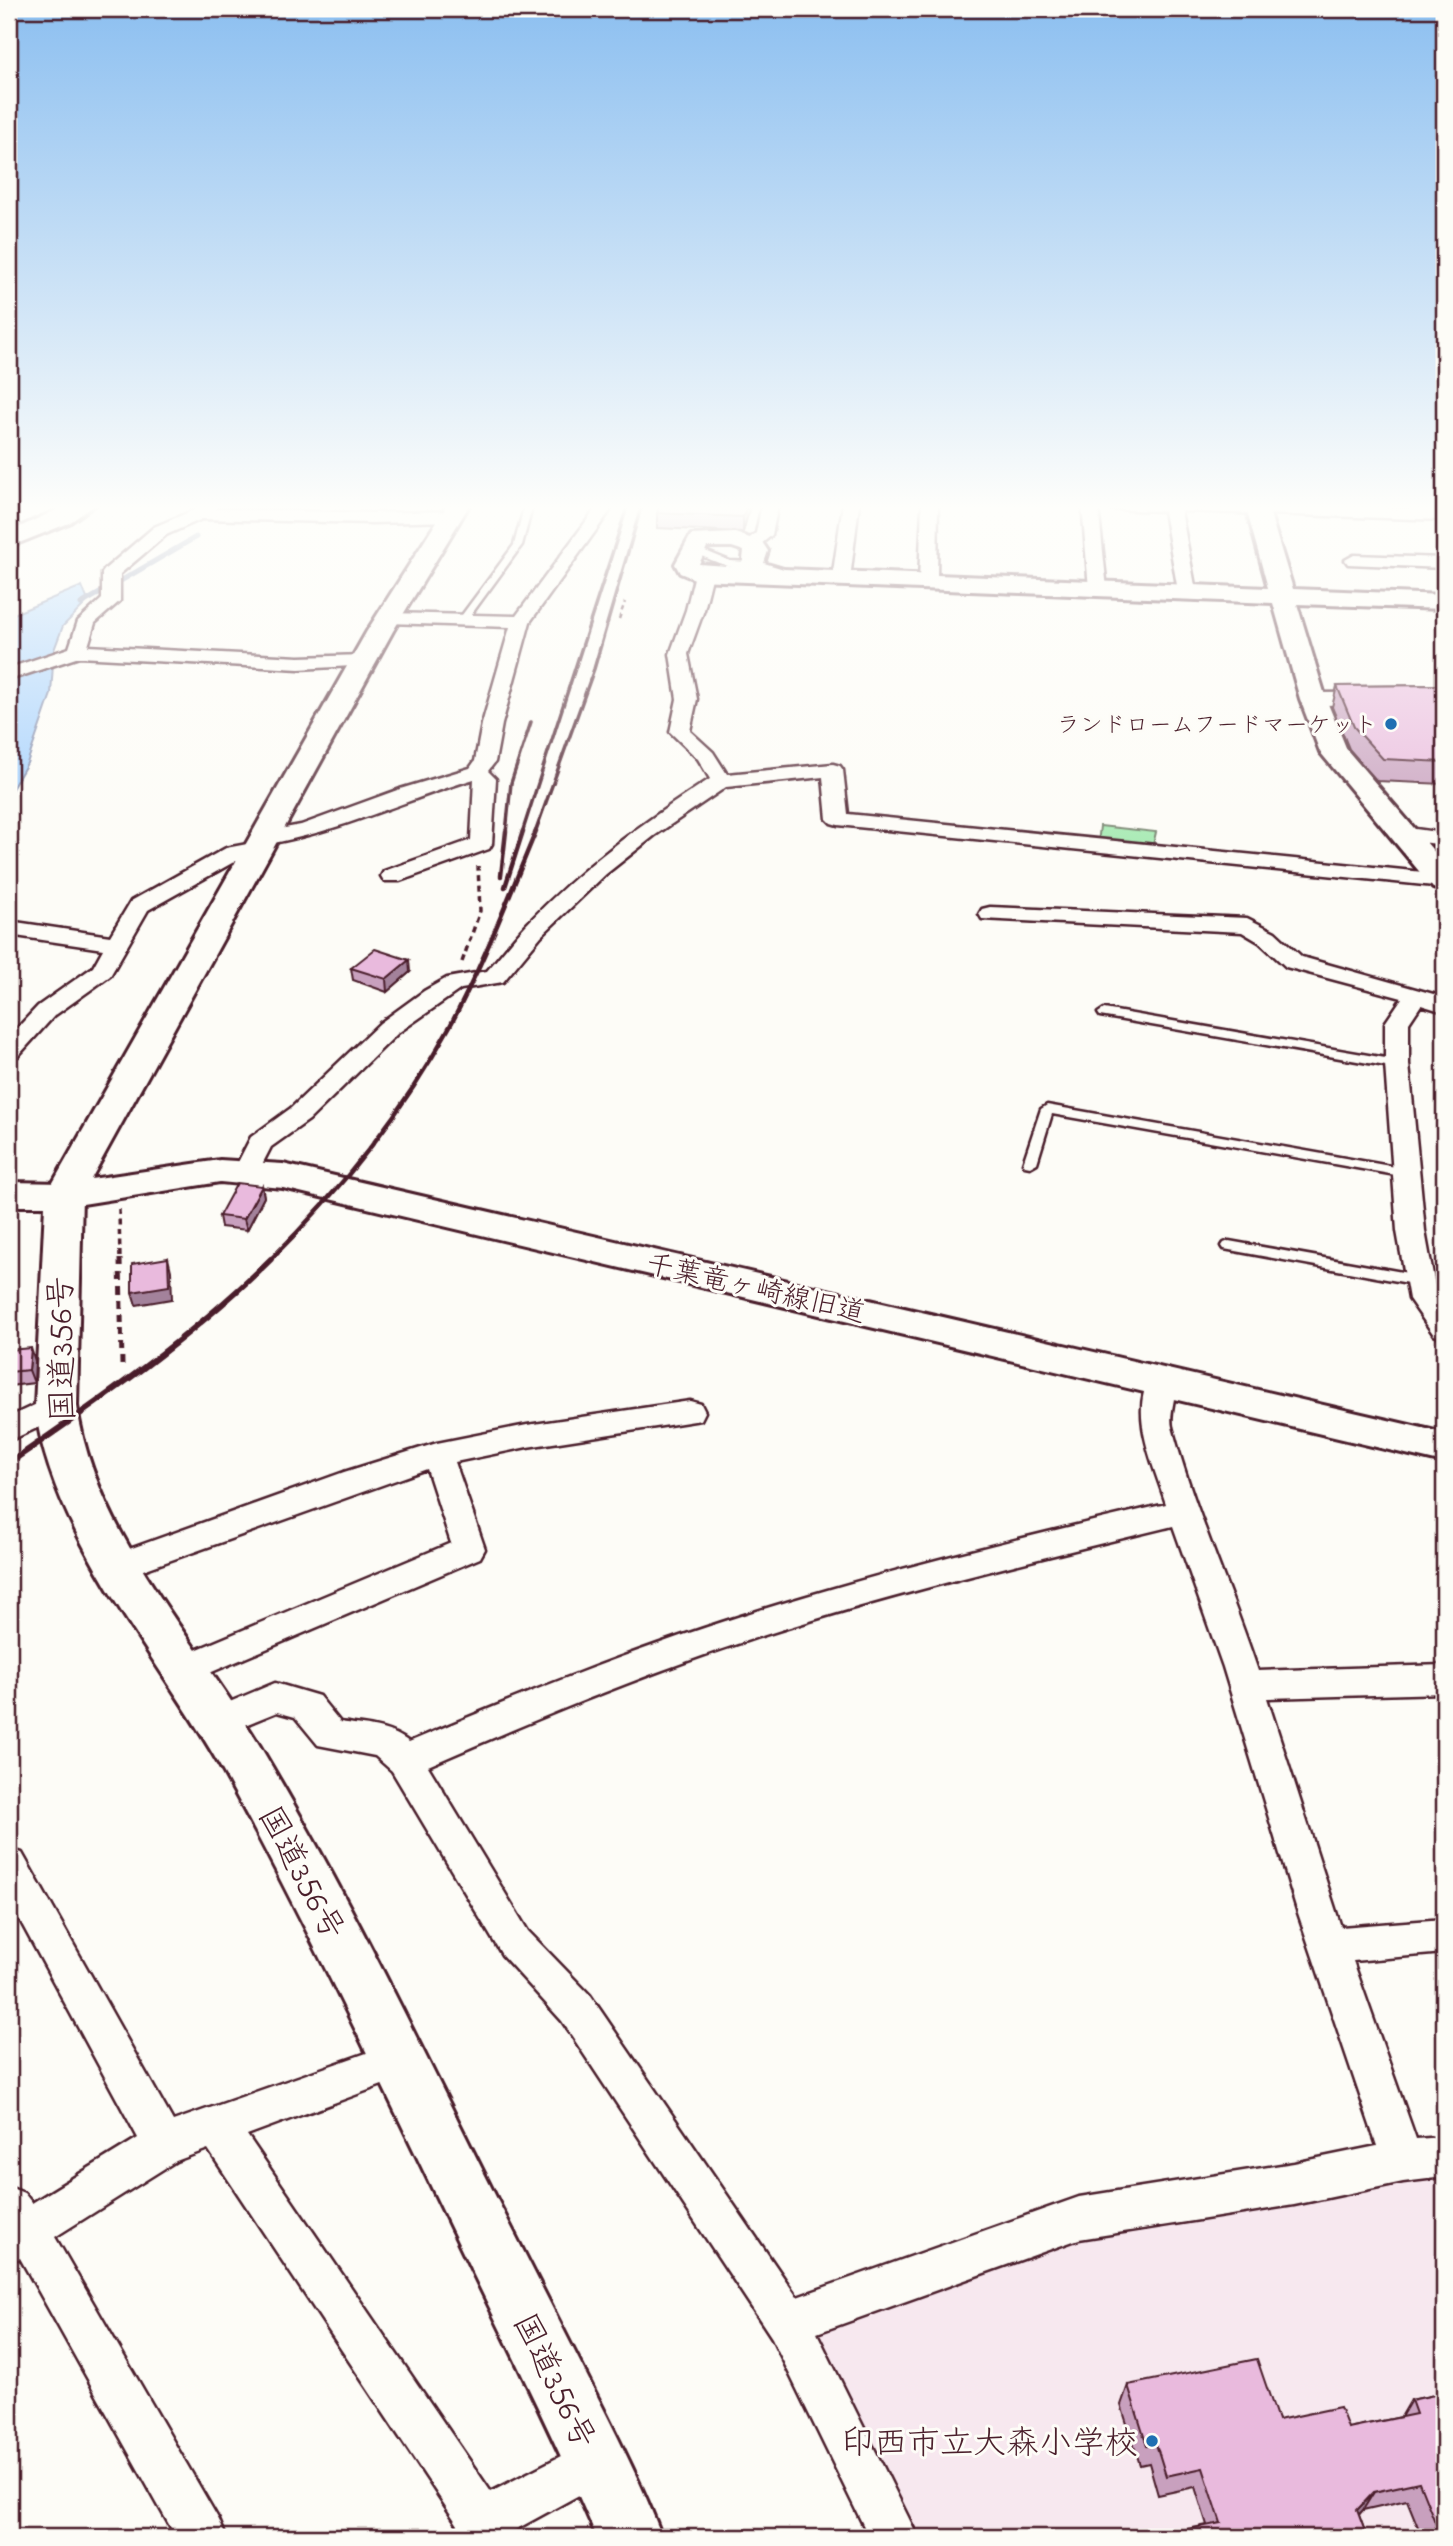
<svg xmlns="http://www.w3.org/2000/svg" width="1453" height="2546" viewBox="0 0 1453 2546" font-family="'Indie Flower','Klee One',sans-serif">
<style>
.built{fill:#f7e8ef}
.green{fill:#a7eab3;stroke:#78846f;stroke-width:2}
.water{fill:#a2cffd;stroke:#7f89a9;stroke-width:2}
.lines{fill:none;stroke-linecap:round;stroke-linejoin:round}
.stream{stroke:#7f89a9;stroke-width:5}
.lane-casing{stroke:#4a1f2b;stroke-width:5}
.street-casing{stroke:#4a1f2b;stroke-width:5}
.secondary-casing{stroke:#4a1f2b;stroke-width:6}
.primary-casing{stroke:#4a1f2b;stroke-width:6}
.highway-casing{stroke:#4a1f2b;stroke-width:6}
.path-far2{stroke:#4a1f2b;stroke-width:2.5;stroke-dasharray:4.5 3.5;stroke-linecap:butt}
.path-far1{stroke:#4a1f2b;stroke-width:3.5;stroke-dasharray:6 4.5;stroke-linecap:butt}
.path{stroke:#4a1f2b;stroke-width:5;stroke-dasharray:8 6;stroke-linecap:butt}
.lane{fill:#fdfcf7;fill-rule:evenodd}
.street{fill:#fdfcf7;fill-rule:evenodd}
.secondary{fill:#fdfcf7;fill-rule:evenodd}
.primary{fill:#fdfcf7;fill-rule:evenodd}
.highway{fill:#fdfcf7;fill-rule:evenodd}
.rail-far2{stroke:#4a1f2b;stroke-width:3.5}
.rail-far1{stroke:#4a1f2b;stroke-width:4.5}
.rail{stroke:#4a1f2b;stroke-width:6}
.wall{fill:#c8a0be;stroke:#4a1f2b;stroke-width:2}
.shaded-wall{fill:#a3829b;stroke:#4a1f2b;stroke-width:2}
.building{fill:#e9badd;stroke:#4a1f2b;stroke-width:2}
.poi-dot{fill:#1f6fb2;stroke:#fdfcf7;stroke-width:2.5}
.labels{text-anchor:middle;stroke-width:6;stroke-linejoin:round;paint-order:stroke}
.far-poi-label{font-size:23px;fill:#4a1f2b;stroke:#fdfcf7;text-anchor:end}
.street-label{font-size:28px;fill:#4a1f2b;stroke:#fdfcf7}
.near-street-label{font-size:33px;fill:#4a1f2b;stroke:#fdfcf7}
.near-poi-label{font-size:33px;fill:#4a1f2b;stroke:#fdfcf7;text-anchor:end}
</style>
<rect width="100%" height="100%" fill="#fdfcf7"/>
<filter id="ink" filterUnits="userSpaceOnUse"><feTurbulence type="fractalNoise" baseFrequency=".0143" numOctaves="2"/><feDisplacementMap in="SourceGraphic" scale="14" xChannelSelector="R" yChannelSelector="G"/><feConvolveMatrix kernelMatrix="1 2 1 2 8 2 1 2 1" color-interpolation-filters="sRGB"/></filter>
<g filter="url(#ink)">
<path class="built" d="M1444 2178V2537H906L813 2345 824 2322 1122 2217Z"/>
<path class="green" d="M1100 826 1156 832 1152 849 1098 844Z"/>
<path class="water" d="M82 586 88 601 63 626 54 650 51 694 27 763 9 794V616Z"/>
<g class="lines">
<path class="stream" d="M81 604 196 537"/>
<defs>
<path id="lane" d="M525 504H533L522 545 465 623H459V619L514 545Z
M693 546 730 561 752 562 756 565C738 575 708 558 690 551L689 549Z
M1104 1009 1397 1060 1403 1064 1397 1068 1100 1016 1098 1013Z
M1047 1105 1407 1169 1414 1173 1407 1177 1052 1114 1037 1163 1030 1167 1025 1166 1023 1163 1041 1109Z
M1229 1241 1419 1275 1426 1280 1419 1285 1224 1249 1222 1246 1224 1243Z"/>
<path id="street" d="M202 504H220L215 509 372 513 453 511 461 516 453 521 372 523 202 519 166 535 120 574V601L95 623 88 646 299 657 363 655 372 661 370 665 299 669 79 657 9 680V668L69 648 78 621 102 599V573L105 569 154 527 194 510Z
M599 504H615L530 622 502 724 495 762 488 771 496 779 492 844 489 849 400 881H384L381 876 384 871 471 840 474 779C405 800 339 832 268 844L271 848 268 853 241 858 148 910 110 976 54 1016 18 1056 9 1058V1037L38 1006 93 967 103 949 9 935V921L110 936 131 901 226 848 258 842 255 838 258 833 301 825 400 789 470 768 475 761 482 724 510 627 388 623 379 618 388 613 516 616Z
M762 504H778L772 535 756 548H744L742 544 756 533Z
M843 504H859L850 579 841 584 832 579Z
M922 504H938L937 582 928 587 919 582Z
M1082 504H1260L1444 510V520L1181 511 1196 591 1187 596 1178 591 1164 511 1105 509 1098 506 1107 589 1098 594 1089 589Z
M1354 555 1444 558V568L1348 564 1345 560Z
M704 569 713 574 704 610 688 654 697 699 690 731 713 752 727 774 833 764 840 766 843 770 848 814 1443 874 1444 887 838 825 831 823 827 819 823 777 726 787 654 836 606 874 541 936 503 982 461 989 398 1033 309 1120 271 1147 255 1178 246 1180 237 1178 233 1172 251 1137 291 1108 380 1023 424 991 447 978 487 971C500 956 512 940 525 926 580 868 643 822 710 779L698 759 670 732 677 699 670 654 686 610 695 574Z
M1444 692V704L1313 705 1303 699 1313 693Z
M1401 827 1444 833V845L1393 838 1390 833 1393 828Z
M990 907 1247 918 1275 932 1302 957 1444 997V1012L1421 1005 1409 1023V1064L1425 1231 1437 1297 1444 1307V1338L1434 1335 1409 1299 1397 1231 1385 1064V1023L1402 998 1286 967 1259 942 1242 932 982 919 979 914 982 909Z
M1161 1371 1171 1375C1181 1391 1168 1410 1172 1427 1194 1510 1231 1589 1258 1671L1444 1665V1693L1267 1698 1341 1927 1444 1919V1953L1353 1961 1416 2139 1444 2137V2177L1403 2182 1294 2205 1079 2239 817 2333 918 2537H869L772 2338 562 2021 502 1955 392 1771 375 1756 318 1745 295 1717 277 1712 218 1736 206 1732 201 1722 206 1712 275 1683 319 1696 340 1722C365 1726 388 1726 409 1742 518 1696 627 1652 741 1616 880 1572 1023 1537 1166 1504 1154 1465 1128 1414 1151 1375ZM1173 1526 1223 1667 1297 1910 1377 2146 1294 2163 1079 2197 797 2297 590 1995 528 1931 428 1766C532 1721 636 1677 743 1642 884 1596 1029 1561 1173 1526Z
M56 1395 67 1398 71 1406 67 1414 9 1441V1417Z
M690 1401 701 1404 705 1412 701 1420 527 1447 455 1462 485 1549 480 1558 186 1683 174 1679 169 1669 174 1659 451 1543 427 1469 118 1579 107 1575 102 1566 107 1557 344 1472 437 1443 527 1425Z
M9 1849 22 1853 173 2121 398 2042 412 2048 418 2061 412 2074 247 2135 491 2492 596 2438 612 2445 619 2461 612 2477 502 2537H466L208 2149 176 2161 55 2237 219 2520 226 2537H176L20 2258 9 2262V2187L24 2193 32 2203 138 2138 9 1900Z"/>
<path id="secondary" d="M448 504H470L393 631 91 1179 220 1160 283 1164 1444 1433V1463L283 1188 220 1182 64 1207 51 1203 46 1195 367 631Z
M1245 504H1267L1293 589 1444 595V609L1297 604 1326 699 1347 750 1444 863V891L1433 888 1320 752 1300 699 1273 603 697 580 680 573 675 564 691 535 735 533 762 542 768 551 764 563 784 569 1268 588ZM707 547H732L744 551 742 567 699 564Z"/>
<path id="primary" d="M69 504H96L69 523 9 547V532Z"/>
<path id="highway" d="M9 1182 64 1183 77 1187 82 1195 77 1406C93 1530 198 1642 261 1748 349 1895 422 2050 499 2203 529 2262 559 2321 589 2380 615 2432 642 2484 662 2537H597C550 2428 496 2322 445 2215 375 2070 306 1924 229 1782 167 1666 51 1539 35 1406L45 1206H9Z"/>
</defs>
<use href="#lane" class="lane-casing"/>
<use href="#street" class="street-casing"/>
<use href="#secondary" class="secondary-casing"/>
<use href="#primary" class="primary-casing"/>
<use href="#highway" class="highway-casing"/>
<path class="path-far2" d="M619 619 625 602"/>
<path class="path-far1" d="M462 962 480 911 478 866
M119 1209 120 1261"/>
<path class="path" d="M120 1259 122 1365"/>
<use href="#lane" class="lane"/>
<use href="#street" class="street"/>
<use href="#secondary" class="secondary"/>
<use href="#primary" class="primary"/>
<use href="#highway" class="highway"/>
<path class="rail-far2" d="M506 833 511 783 531 722
M522 833 628 504
M535 833 594 669 642 504"/>
<path class="rail-far1" d="M501 876 506 831
M505 887 523 831
M269 1261C340 1191 402 1114 450 1026 483 964 509 896 536 831"/>
<path class="rail" d="M9 1463C100 1401 192 1337 271 1259"/>
</g>
<path class="wall" d="M750 506 743 532 657 528V513Z
M1444 685V784L1377 781 1349 749 1332 707 1337 686Z
M351 968 410 972 387 992 353 980Z
M262 1186 264 1197 247 1230 221 1227 219 1216Z
M9 1350 35 1361 34 1383 9 1386Z
M1128 2385 1278 2420 1348 2428 1401 2417 1411 2400 1444 2393V2537H1422L1407 2500 1363 2510 1359 2515 1367 2537H1167L1169 2533 1207 2525 1195 2487 1158 2495 1149 2463 1140 2465 1121 2405Z"/>
<path class="shaded-wall" d="M747 504H750V506L743 532V517Z
M409 960 410 972 387 992 386 979Z
M262 1186 264 1197 247 1230 244 1219Z
M168 1258 171 1271 172 1299 136 1305 132 1292Z
M31 1348 35 1361 34 1383 29 1370Z
M1374 2492 1363 2510 1346 2528 1357 2510Z"/>
<path class="building" d="M660 504H747L743 517 657 513Z
M1444 685V762L1383 759 1354 727 1337 686Z
M375 949 409 960 386 979 351 968Z
M237 1183 262 1186 244 1219 219 1216Z
M168 1258 169 1286 132 1292V1264Z
M31 1348 29 1370 9 1372V1350Z
M1257 2359 1278 2420 1340 2407 1348 2428 1416 2414 1411 2400 1444 2393V2537H1441L1419 2482 1374 2492 1357 2510 1367 2537H1170L1169 2533 1221 2523 1203 2468 1166 2476 1156 2444 1147 2446 1128 2385Z"/>
</g>
<linearGradient id="sky" x2="0" y2="1"><stop stop-color="#8cbff0"/><stop offset="0.59" stop-color="#fefefb"/><stop offset="1" stop-color="#fefefb" stop-opacity="0"/></linearGradient>
<rect width="1453" height="861" fill="url(#sky)"/>
<g class="poi-dot">
<circle cx="1391" cy="724" r="7"/>
<circle cx="1152" cy="2441" r="7"/>
</g>
<g class="labels">
<g class="far-poi-label">
<text x="1377" y="732">ランドロームフードマーケット</text>
</g>
<g class="street-label">
<text transform="translate(756 1287) rotate(13)" y="10">千葉竜ヶ崎線旧道</text>
</g>
<g class="near-street-label">
<text transform="translate(60 1349) rotate(-91)" y="12">国道356号</text>
<text transform="translate(303 1872) rotate(62)" y="12">国道356号</text>
<text transform="translate(556 2380) rotate(64)" y="12">国道356号</text>
</g>
<g class="near-poi-label">
<text x="1138" y="2453">印西市立大森小学校</text>
</g>
</g>
<rect width="1453" height="2546" fill="none" stroke="#fdfcf7" stroke-width="35"/>
<rect x="18" y="18" width="1418" height="2511" fill="none" stroke="#4a1f2b" stroke-width="2.5" filter="url(#ink)"/>
</svg>
